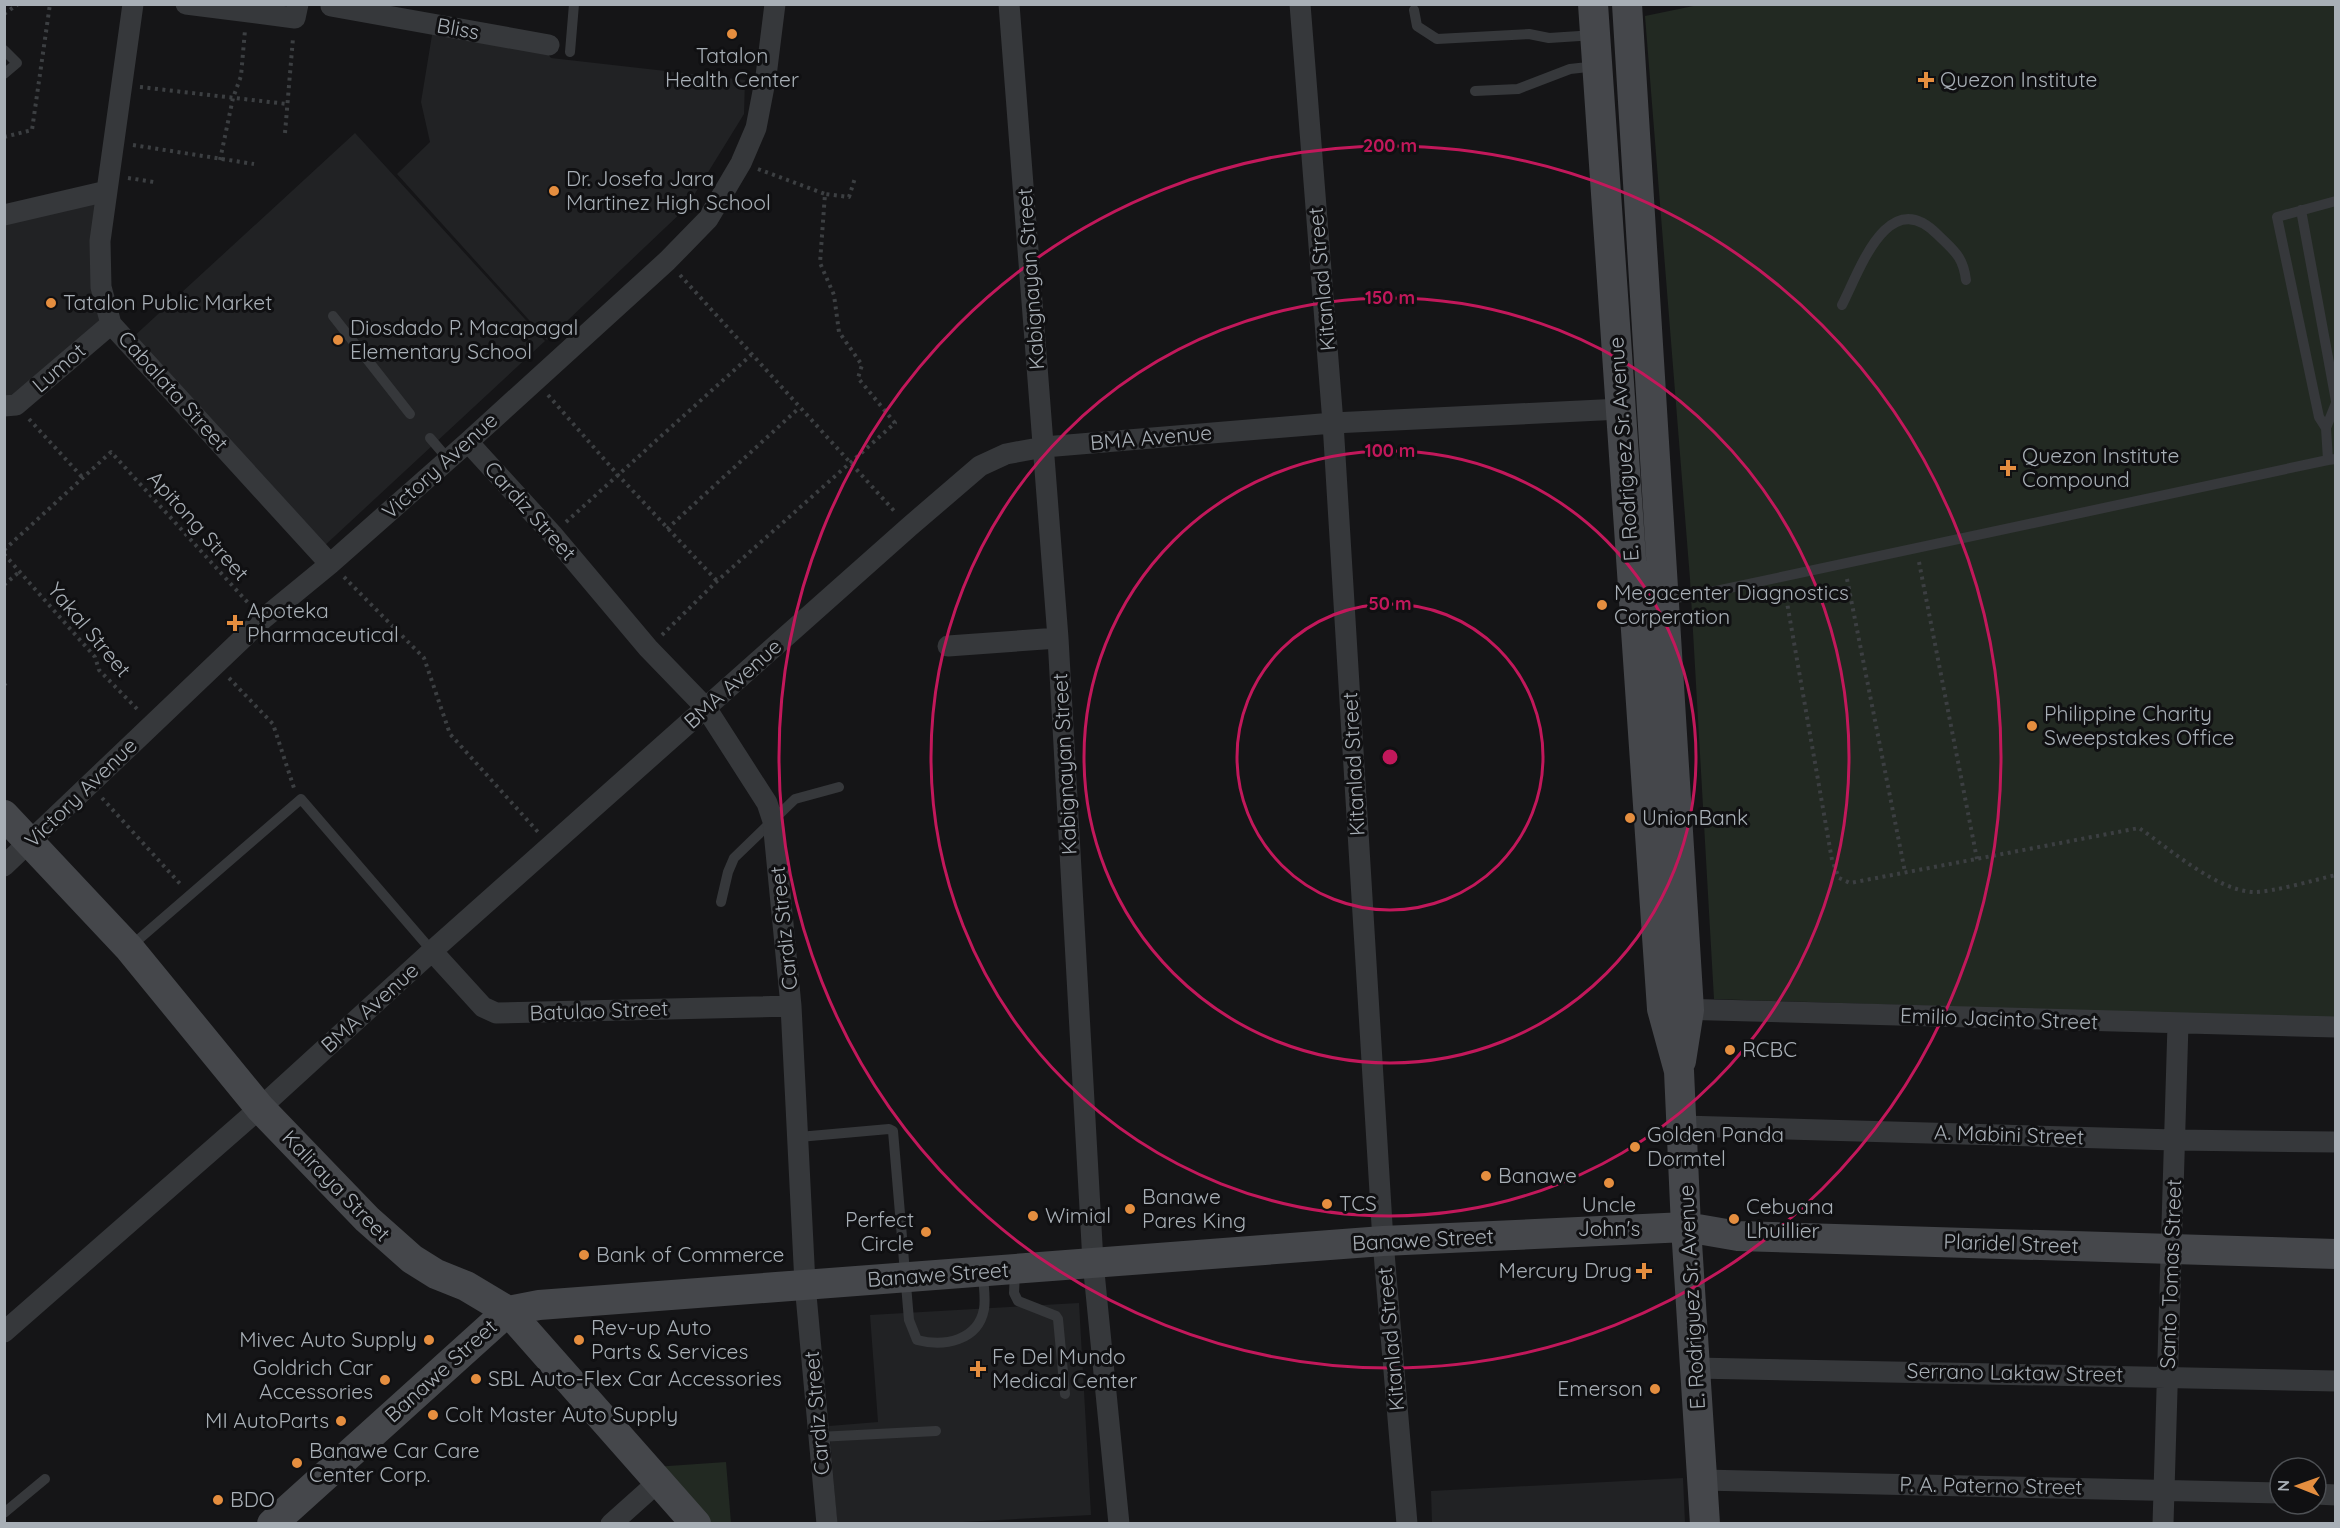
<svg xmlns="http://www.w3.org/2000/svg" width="2340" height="1528" viewBox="0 0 2340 1528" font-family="Quicksand,sans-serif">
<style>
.built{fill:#212224}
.green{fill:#222922}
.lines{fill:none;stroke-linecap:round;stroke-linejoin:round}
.path{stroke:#3c3f42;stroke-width:4;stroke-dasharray:3 4.5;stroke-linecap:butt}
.lane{stroke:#36383b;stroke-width:10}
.street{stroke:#36383b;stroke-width:21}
.secondary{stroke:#45474b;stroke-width:30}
.ring{fill:none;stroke:#c2185b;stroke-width:3}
.poi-dot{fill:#e58e3f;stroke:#101012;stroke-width:2}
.labels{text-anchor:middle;stroke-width:6;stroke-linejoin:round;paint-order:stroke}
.street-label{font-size:21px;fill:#a8afb6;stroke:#101012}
.poi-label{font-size:21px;fill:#a8afb6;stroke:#101012;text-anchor:start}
.centre{fill:#c2185b;stroke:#101012;stroke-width:3}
.ring-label{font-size:18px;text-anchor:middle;font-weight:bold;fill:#c2185b;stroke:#101012;stroke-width:6;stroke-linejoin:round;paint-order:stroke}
</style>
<rect width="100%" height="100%" fill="#151517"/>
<path class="built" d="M433 29 542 47 551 58 745 80 744 114 686 208 547 340 397 174 430 142 421 102Z
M355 133 545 341 322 548 131 339Z
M100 197 104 322 10 401 4 394V220Z
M1079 1303 1091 1515 945 1523H837L829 1426 878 1422 870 1315Z
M1683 1478 1685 1523H1432L1431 1491Z"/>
<path class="green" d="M1703 4 2335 5V1019L1714 999 1690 579 1645 16Z
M726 1462 731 1523H705L654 1467Z"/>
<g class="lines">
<path class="path" d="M4 14 18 4
M140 87 287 104
M285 133 293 38
M4 137 32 130 50 4
M133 145 254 164
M220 160 233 98 241 76 245 30
M758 169 825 194
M128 178 154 182
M680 275 896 513
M548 395 618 475 717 581
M29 419 83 478
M566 522 751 355
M667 529 799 408
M4 550 111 452 250 605
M4 554 95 657 99 670 140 712
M1919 562 1977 859
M344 577 424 658 450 734 538 832
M1847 579 1905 872
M4 585 19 572
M1785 591 1832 860 1839 878 1850 883 2139 828C2170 849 2217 891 2254 892 2274 892 2314 880 2336 875
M662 635 717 581 895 423 858 378 862 365 839 332 834 295 820 263 825 194 849 197 855 178
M229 678 273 724 294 788
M4 685 6 683
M102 798 182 886"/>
<path class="lane" d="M1414 10 1417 26 1437 39 1529 34 1549 38 1595 35
M4 50 17 63 4 74
M570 52 574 4
M1475 91 1518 89 1570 69 1597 66
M2301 210 2336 401
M1842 305C1860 270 1888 184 1938 235 1954 251 1963 256 1966 280
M333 316 410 414
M2336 403 2326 428 2328 460 2336 459
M2326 428 2319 417 2277 217 2336 201
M430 438 448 459
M1667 599 1697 595 2328 460
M721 902 728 872 734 858 795 799 839 787
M131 946 301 799 432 951
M799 1137 889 1129 893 1131 909 1320 917 1340C944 1347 978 1341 984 1309 986 1298 983 1283 983 1272
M1015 1272 1014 1293 1018 1301 1056 1316 1058 1319 1065 1394
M818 1437 936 1431
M4 1513 45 1479"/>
<path class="street" d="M133 4 100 241 101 287 111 324 330 564
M186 4 295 18 298 4
M1009 4 1058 638 1093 1262 1119 1524
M1300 4 1333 423 1383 1241 1407 1524
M331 6 549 45
M4 215 107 191
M4 406 16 405 111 324
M468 442 552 534 648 648 706 708 767 803 773 821 791 1006 805 1284 827 1524
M948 646 1058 638
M4 866 263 619 330 564 468 442 667 261 708 219 741 163 756 128 766 76 775 4
M432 951 483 1007 496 1013 791 1006
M1676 1009 2336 1027
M1683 1126 2175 1140 2336 1142
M4 1332 260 1108 432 951 909 527 980 466 1006 454 1044 447 1333 423 1621 409
M1695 1368 2336 1381
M1702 1480 2280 1493
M2316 1494 2336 1495
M611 1524 658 1482
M2163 1524 2178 1024"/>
<path class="secondary" d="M1593 4 1662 1009 1679 1071 1686 1227 1705 1524
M1627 4 1689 1010 1681 1061
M4 815 129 948 260 1108 367 1219 412 1259 436 1274 466 1286 508 1311 696 1524
M272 1524 508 1311 539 1305 1383 1241 1686 1227 1738 1236 2336 1254"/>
</g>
<g class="ring">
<circle cx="1390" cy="757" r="153"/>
<circle cx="1390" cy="757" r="306"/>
<circle cx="1390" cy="757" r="459"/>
<circle cx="1390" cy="757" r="611"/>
</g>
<g class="poi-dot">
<circle cx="732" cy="34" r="6"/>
<path d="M1923 71h6v6h6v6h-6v6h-6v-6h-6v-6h6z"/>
<circle cx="554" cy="191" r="6"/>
<circle cx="51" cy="303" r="6"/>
<circle cx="338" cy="340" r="6"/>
<path d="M2005 459h6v6h6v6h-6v6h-6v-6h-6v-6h6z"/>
<circle cx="1602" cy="605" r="6"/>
<path d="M232 614h6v6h6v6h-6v6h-6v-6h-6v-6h6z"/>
<circle cx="2032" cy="726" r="6"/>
<circle cx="1630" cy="818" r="6"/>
<circle cx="1730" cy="1050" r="6"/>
<circle cx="1635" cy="1147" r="6"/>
<circle cx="1486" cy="1176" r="6"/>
<circle cx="1609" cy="1183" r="6"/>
<circle cx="1327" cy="1204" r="6"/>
<circle cx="1130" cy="1209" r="6"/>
<circle cx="1033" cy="1216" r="6"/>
<circle cx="1734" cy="1219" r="6"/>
<circle cx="926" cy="1232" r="6"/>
<circle cx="584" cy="1255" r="6"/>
<path d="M1641 1262h6v6h6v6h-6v6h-6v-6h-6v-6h6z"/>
<circle cx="429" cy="1340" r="6"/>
<circle cx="579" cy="1340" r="6"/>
<path d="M975 1360h6v6h6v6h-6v6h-6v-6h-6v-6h6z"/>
<circle cx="476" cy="1379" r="6"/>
<circle cx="385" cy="1380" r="6"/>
<circle cx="1655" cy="1389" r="6"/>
<circle cx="433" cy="1415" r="6"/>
<circle cx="341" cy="1421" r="6"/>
<circle cx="297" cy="1463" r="6"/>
<circle cx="218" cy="1500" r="6"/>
</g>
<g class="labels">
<g class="street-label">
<text transform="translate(458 29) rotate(10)" y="7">Bliss</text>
<text transform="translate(1031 279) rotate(-94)" y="7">Kabignayan Street</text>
<text transform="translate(1322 279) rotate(-95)" y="7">Kitanlad Street</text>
<text transform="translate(59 368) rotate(-41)" y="7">Lumot</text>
<text transform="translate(173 391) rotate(48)" y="7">Cabalata Street</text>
<text transform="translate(1151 438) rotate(-5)" y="7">BMA Avenue</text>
<text transform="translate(1624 449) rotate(-94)" y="7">E. Rodriguez Sr. Avenue</text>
<text transform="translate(440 466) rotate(-42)" y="7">Victory Avenue</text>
<text transform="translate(530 511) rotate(48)" y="7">Cardiz Street</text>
<text transform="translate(198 526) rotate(48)" y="7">Apitong Street</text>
<text transform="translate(89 630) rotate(50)" y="7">Yakal Street</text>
<text transform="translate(733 684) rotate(-42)" y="7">BMA Avenue</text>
<text transform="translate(1065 764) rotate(-93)" y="7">Kabignayan Street</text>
<text transform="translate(1354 764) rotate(-93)" y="7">Kitanlad Street</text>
<text transform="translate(81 793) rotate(-44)" y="7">Victory Avenue</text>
<text transform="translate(784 928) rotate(-96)" y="7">Cardiz Street</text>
<text transform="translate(370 1008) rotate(-42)" y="7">BMA Avenue</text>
<text transform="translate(599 1011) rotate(-2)" y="7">Batulao Street</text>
<text transform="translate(1999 1019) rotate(2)" y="7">Emilio Jacinto Street</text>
<text transform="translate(2009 1135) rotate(2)" y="7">A. Mabini Street</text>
<text transform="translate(336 1186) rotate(46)" y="7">Kaliraya Street</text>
<text transform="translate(1423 1240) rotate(-3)" y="7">Banawe Street</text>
<text transform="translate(2011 1244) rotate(2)" y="7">Plaridel Street</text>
<text transform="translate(2171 1274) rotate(-88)" y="7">Santo Tomas Street</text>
<text transform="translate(938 1275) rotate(-4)" y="7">Banawe Street</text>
<text transform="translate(1692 1297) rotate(-93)" y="7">E. Rodriguez Sr. Avenue</text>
<text transform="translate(1391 1339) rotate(-95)" y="7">Kitanlad Street</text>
<text transform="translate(441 1371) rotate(-42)" y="7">Banawe Street</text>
<text transform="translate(2015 1373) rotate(1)" y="7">Serrano Laktaw Street</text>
<text transform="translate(817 1413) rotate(-95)" y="7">Cardiz Street</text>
<text transform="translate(1991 1486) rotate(1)" y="7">P. A. Paterno Street</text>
</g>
<g class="poi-label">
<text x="732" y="63" text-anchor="middle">Tatalon<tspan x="732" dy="24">Health Center</tspan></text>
<text x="1940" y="87">Quezon Institute</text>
<text x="566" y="186">Dr. Josefa Jara<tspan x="566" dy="24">Martinez High School</tspan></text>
<text x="63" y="310">Tatalon Public Market</text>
<text x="350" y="335">Diosdado P. Macapagal<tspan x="350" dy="24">Elementary School</tspan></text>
<text x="2022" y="463">Quezon Institute<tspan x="2022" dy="24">Compound</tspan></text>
<text x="1614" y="600">Megacenter Diagnostics<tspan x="1614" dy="24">Corperation</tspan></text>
<text x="247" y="618">Apoteka<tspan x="247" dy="24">Pharmaceutical</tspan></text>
<text x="2044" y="721">Philippine Charity<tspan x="2044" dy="24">Sweepstakes Office</tspan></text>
<text x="1642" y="825">UnionBank</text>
<text x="1742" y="1057">RCBC</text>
<text x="1647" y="1142">Golden Panda<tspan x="1647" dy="24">Dormtel</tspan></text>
<text x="1498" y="1183">Banawe</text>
<text x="1142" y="1204">Banawe<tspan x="1142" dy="24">Pares King</tspan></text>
<text x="1339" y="1211">TCS</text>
<text x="1609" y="1212" text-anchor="middle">Uncle<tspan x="1609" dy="24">John's</tspan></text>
<text x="1746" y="1214">Cebuana<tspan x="1746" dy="24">Lhuillier</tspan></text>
<text x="1045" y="1223">Wimial</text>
<text x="914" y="1227" text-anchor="end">Perfect<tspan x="914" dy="24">Circle</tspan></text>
<text x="596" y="1262">Bank of Commerce</text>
<text x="1632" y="1278" text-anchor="end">Mercury Drug</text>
<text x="591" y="1335">Rev-up Auto<tspan x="591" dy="24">Parts &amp; Services</tspan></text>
<text x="417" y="1347" text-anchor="end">Mivec Auto Supply</text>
<text x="992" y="1364">Fe Del Mundo<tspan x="992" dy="24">Medical Center</tspan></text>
<text x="373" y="1375" text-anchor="end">Goldrich Car<tspan x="373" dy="24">Accessories</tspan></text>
<text x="488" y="1386">SBL Auto-Flex Car Accessories</text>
<text x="1643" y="1396" text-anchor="end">Emerson</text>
<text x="445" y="1422">Colt Master Auto Supply</text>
<text x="329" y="1428" text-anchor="end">MI AutoParts</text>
<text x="309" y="1458">Banawe Car Care<tspan x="309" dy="24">Center Corp.</tspan></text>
<text x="230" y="1507">BDO</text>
</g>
</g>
<circle cx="1390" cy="757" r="9" class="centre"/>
<g class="ring-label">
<text x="1390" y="152">200 m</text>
<text x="1390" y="304">150 m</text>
<text x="1390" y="457">100 m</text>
<text x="1390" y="610">50 m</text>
</g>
<rect width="2340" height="1528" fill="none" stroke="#a8afb6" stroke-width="12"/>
<g transform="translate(2298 1486) rotate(271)"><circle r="28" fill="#101012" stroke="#4d5054" stroke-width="1.5"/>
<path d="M0-4.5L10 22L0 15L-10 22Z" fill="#e58e3f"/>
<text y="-9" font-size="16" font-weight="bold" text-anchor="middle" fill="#a8afb6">N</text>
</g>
</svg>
